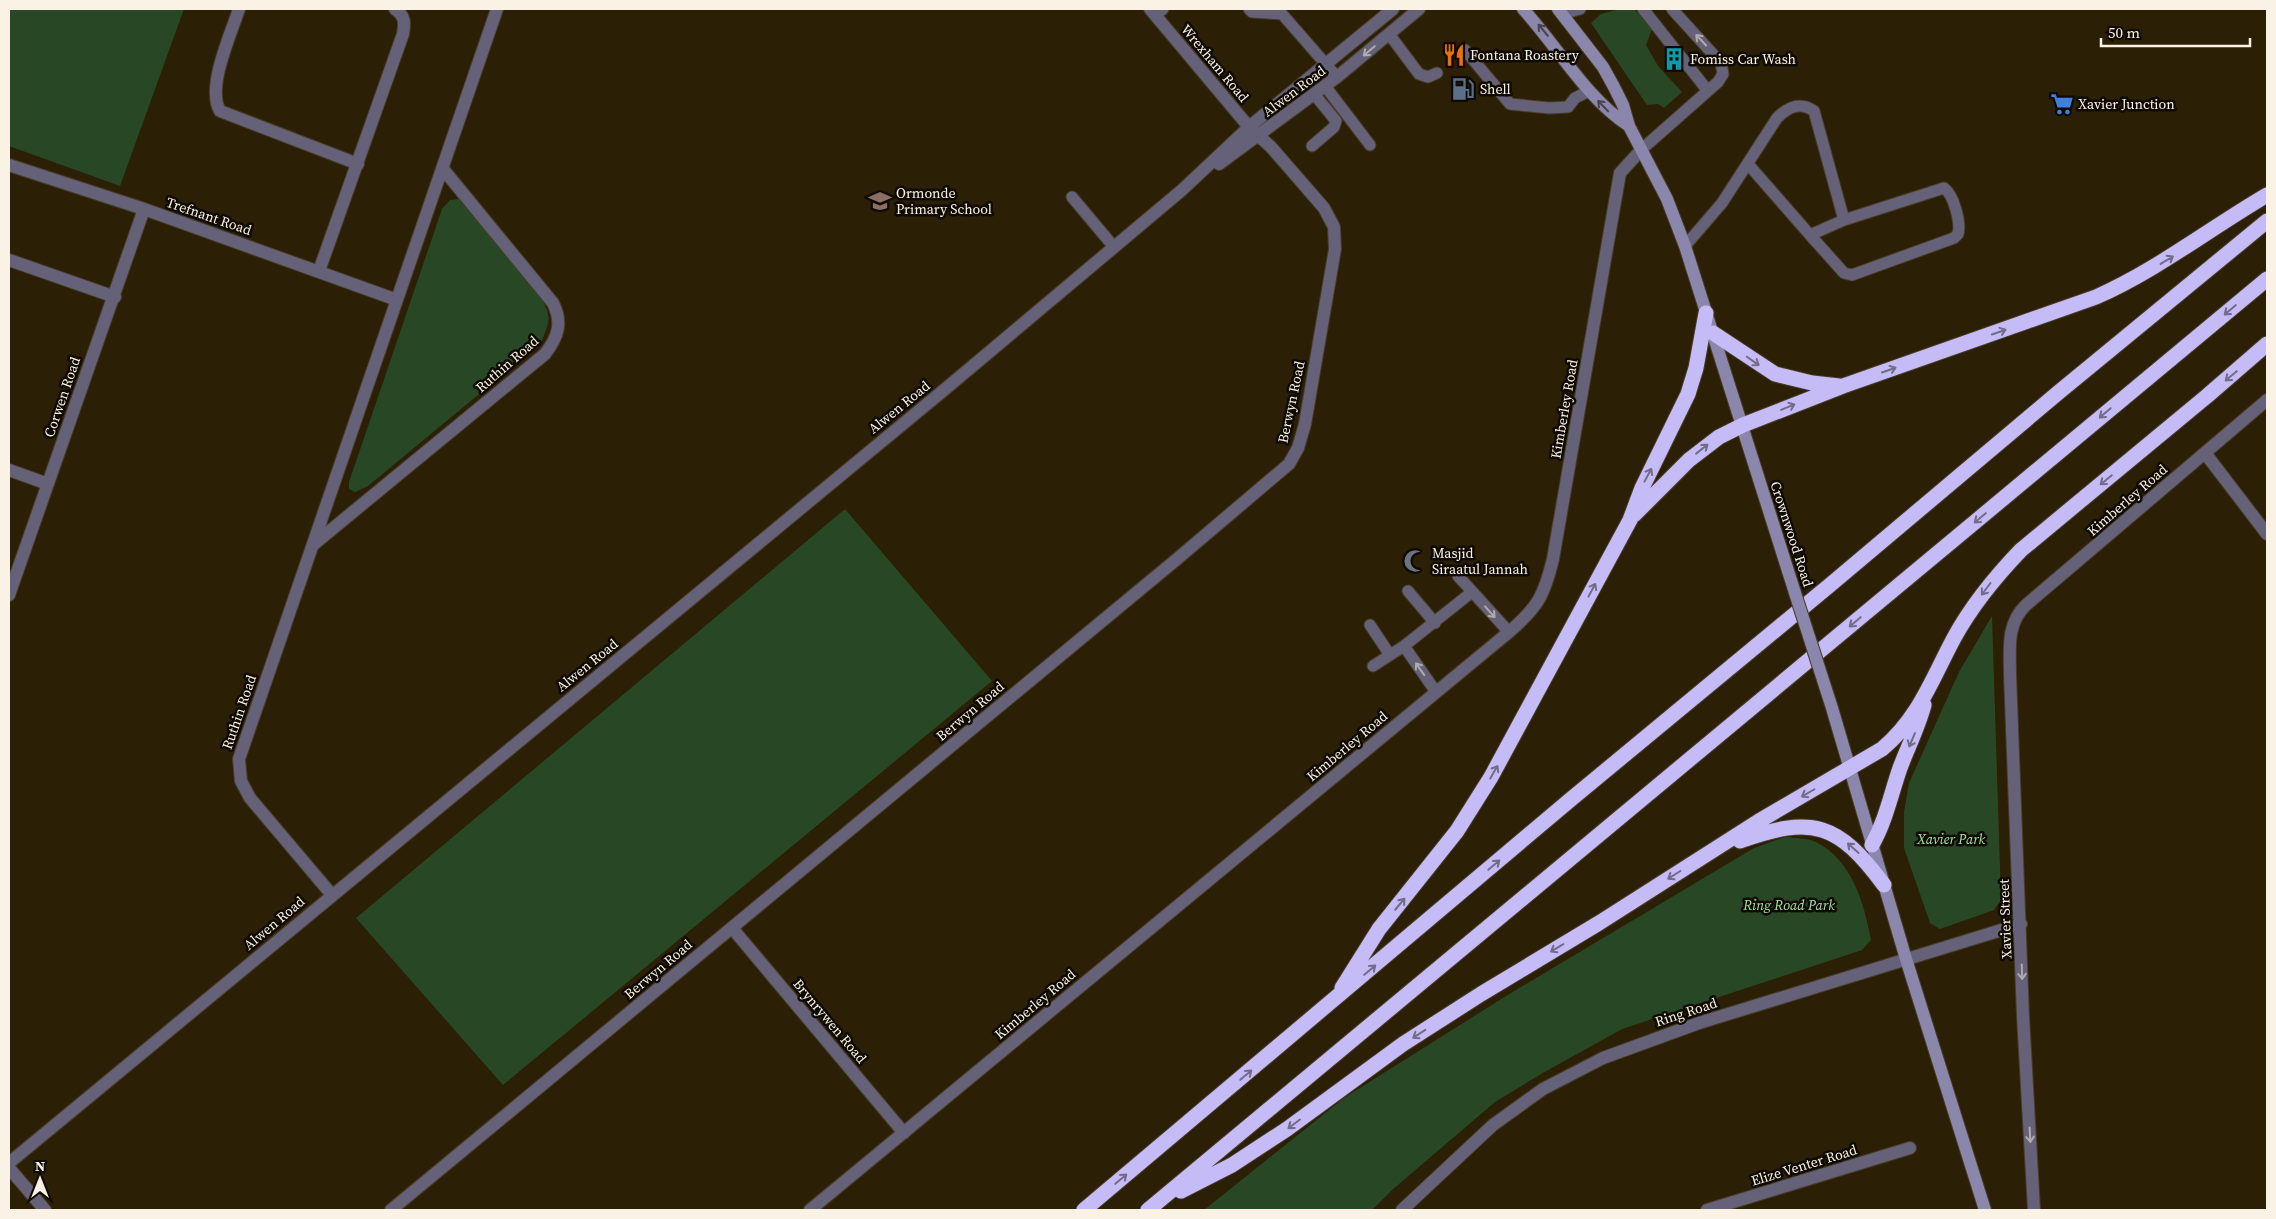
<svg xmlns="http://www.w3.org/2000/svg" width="2276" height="1219" viewBox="0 0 2276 1219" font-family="'Source Serif 4',serif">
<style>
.green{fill:#284825}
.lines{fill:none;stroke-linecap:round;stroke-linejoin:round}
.lane-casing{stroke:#483d25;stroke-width:13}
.street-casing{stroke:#483d25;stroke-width:14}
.secondary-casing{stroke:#483d25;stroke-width:14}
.highway-casing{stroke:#483d25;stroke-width:17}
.lane{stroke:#656179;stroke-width:11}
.street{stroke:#656179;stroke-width:12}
.secondary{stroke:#8b86ab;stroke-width:12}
.highway{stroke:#c5bbf6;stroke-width:15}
.secondary-bridge-casing{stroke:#483d25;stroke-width:14;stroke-linecap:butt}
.secondary-bridge{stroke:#8b86ab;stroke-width:12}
.oneway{stroke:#47424f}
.oneway2{stroke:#b0aaae}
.oneway3{stroke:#736b89}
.labels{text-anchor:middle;stroke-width:5;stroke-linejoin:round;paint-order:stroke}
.poi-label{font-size:14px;fill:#faf2e4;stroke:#0f0a03;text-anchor:start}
.street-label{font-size:14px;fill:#faf2e4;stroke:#0f0a03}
.park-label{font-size:14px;font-style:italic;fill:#a3e29d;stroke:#0f0a03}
</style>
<rect width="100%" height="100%" fill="#2b1f06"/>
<path class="green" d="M9 9H184L120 186 9 146Z
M1620 9 1635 10 1652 29 1646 45 1658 66 1682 92 1664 108 1658 104 1647 105 1591 23 1601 14Z
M459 199 541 297C552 320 550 319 541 343L368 486 355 492 349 489V482L442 209 450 200Z
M845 509 992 681 503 1085 356 918Z
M1992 616 2001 900 1994 910 1940 929 1930 923 1904 848V812L1909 783 1959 672Z
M1785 837C1794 838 1808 838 1816 842 1852 860 1864 903 1871 940L1862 950 1622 1029 1541 1074 1495 1102 1392 1190 1372 1210H1204L1344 1098 1506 996 1754 848Z"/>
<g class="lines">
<defs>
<path id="lane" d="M1249 9 1252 12 1282 14 1337 77
M1643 9 1708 91
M1562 14 1580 9
M1155 15 1163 9
M1389 34 1419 74 1428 77 1437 73
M1465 50 1510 104 1549 108 1568 107 1575 98 1589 91
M1325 86 1370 145
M1312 146 1334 127 1336 121 1314 94
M1642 149 1718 82 1723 74 1721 63 1672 9
M1748 164 1810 235 1844 220 1944 188C1954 195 1961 223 1958 234L1954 238 1852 275 1844 273 1810 235
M1072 197 1114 247
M1685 246 1722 203 1777 118C1788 107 1800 101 1814 111L1844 220
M1458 576 1509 632
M1408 591 1435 623
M1370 625 1390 655
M1404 646 1436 692
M1373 666 1404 646 1472 592"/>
<path id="street" d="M239 9C231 34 206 88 220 111L358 164
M1219 164 1337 77 1419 9
M9 165 144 209 397 300
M9 260 115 297
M319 271 403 34C405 22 405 16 395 9
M2205 453 2267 534
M9 470 48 484
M314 544 545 354C558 337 563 323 553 303L443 169
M9 595 144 209
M332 895 250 798 241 781 239 759 497 9
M732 928 904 1133
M9 1163 944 390 1182 190 1249 127 1393 9
M9 1168 45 1210
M391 1210 1177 559 1289 464 1298 448 1305 424 1335 249 1334 227 1324 208 1271 147 1249 127 1150 9
M810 1210 1509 632C1538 607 1544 596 1553 559L1620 173 1642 149
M1402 1210 1493 1125 1543 1089 1603 1058 1699 1023 2021 924
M1707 1210 1910 1148
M2034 1210 2023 1016 2010 675C2010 649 2006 624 2026 605L2267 400"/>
<path id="secondary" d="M1523 9C1558 47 1585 97 1629 126
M1558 9 1603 67 1614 87 1623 105 1629 126 1667 199 1685 246 1795 593
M1832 708 1906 959 1985 1210"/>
<path id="highway" d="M1713 333 1775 374 1812 383 1839 386
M1634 515 1689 460 1719 437 1743 425 1843 386 2096 297C2157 270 2209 229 2267 195
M1740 841C1813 815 1838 823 1884 885
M1872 845C1886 820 1891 794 1900 768 1908 747 1918 727 1924 705
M1342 988 1379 929 1457 831 1491 777 1630 520 1642 488 1688 394 1696 368 1706 313
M1181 1191 1232 1165 1287 1129 1403 1044 1481 994 1599 923 1759 821 1882 749C1919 718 1932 679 1954 638 1972 605 1995 577 2021 550L2207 396 2267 344
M1084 1210 1570 800 1830 585 2059 392 2267 221
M1148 1210 2267 279"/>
</defs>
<use href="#lane" class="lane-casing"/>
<use href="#street" class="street-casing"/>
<use href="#secondary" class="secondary-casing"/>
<use href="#highway" class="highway-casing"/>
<use href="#lane" class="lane"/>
<use href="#street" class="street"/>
<use href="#secondary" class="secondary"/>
<use href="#highway" class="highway"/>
<defs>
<path id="secondary-bridge" d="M1795 593 1832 708"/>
</defs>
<use href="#secondary-bridge" class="secondary-bridge-casing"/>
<use href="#secondary-bridge" class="secondary-bridge"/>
</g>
<defs><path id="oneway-shaft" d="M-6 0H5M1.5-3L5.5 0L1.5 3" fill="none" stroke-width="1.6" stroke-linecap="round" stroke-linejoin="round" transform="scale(1.25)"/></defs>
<g class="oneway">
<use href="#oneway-shaft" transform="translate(1543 30) rotate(-130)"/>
<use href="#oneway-shaft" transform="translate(1603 106) rotate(-134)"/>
</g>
<g class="oneway2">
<use href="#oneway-shaft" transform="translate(1701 40) rotate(-133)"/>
<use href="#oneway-shaft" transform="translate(1369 51) rotate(140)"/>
<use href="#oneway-shaft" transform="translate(1490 612) rotate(48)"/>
<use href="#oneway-shaft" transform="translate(1420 669) rotate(-125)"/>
<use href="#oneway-shaft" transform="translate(2022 972) rotate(88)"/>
<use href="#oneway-shaft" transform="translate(2030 1135) rotate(87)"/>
</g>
<g class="oneway3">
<use href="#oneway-shaft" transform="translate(2167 260) rotate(-31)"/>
<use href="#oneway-shaft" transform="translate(2230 310) rotate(140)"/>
<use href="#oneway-shaft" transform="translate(1999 332) rotate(-19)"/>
<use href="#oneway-shaft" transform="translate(1753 361) rotate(35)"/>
<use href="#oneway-shaft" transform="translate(1889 370) rotate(-19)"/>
<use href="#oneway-shaft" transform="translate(2231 376) rotate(140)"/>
<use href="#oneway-shaft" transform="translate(1788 407) rotate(-22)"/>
<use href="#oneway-shaft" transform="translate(2105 413) rotate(140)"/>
<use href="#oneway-shaft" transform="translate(1702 449) rotate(-38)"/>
<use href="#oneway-shaft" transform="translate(1648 475) rotate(-62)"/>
<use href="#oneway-shaft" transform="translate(2106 480) rotate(141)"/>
<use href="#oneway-shaft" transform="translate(1980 518) rotate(140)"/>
<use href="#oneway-shaft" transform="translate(1986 589) rotate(127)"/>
<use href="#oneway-shaft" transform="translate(1592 590) rotate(-62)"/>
<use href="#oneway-shaft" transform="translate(1855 622) rotate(140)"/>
<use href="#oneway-shaft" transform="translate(1912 740) rotate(113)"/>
<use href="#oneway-shaft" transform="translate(1494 772) rotate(-60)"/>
<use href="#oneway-shaft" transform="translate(1808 793) rotate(150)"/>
<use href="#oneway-shaft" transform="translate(1853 848) rotate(-138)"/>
<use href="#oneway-shaft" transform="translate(1494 865) rotate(-40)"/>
<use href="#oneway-shaft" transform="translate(1674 875) rotate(148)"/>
<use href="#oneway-shaft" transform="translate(1400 904) rotate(-50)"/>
<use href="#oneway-shaft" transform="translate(1557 948) rotate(149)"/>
<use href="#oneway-shaft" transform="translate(1370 970) rotate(-40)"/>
<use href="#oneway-shaft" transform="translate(1419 1034) rotate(147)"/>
<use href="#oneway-shaft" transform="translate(1246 1075) rotate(-40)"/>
<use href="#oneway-shaft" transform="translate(1294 1124) rotate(143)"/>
<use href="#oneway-shaft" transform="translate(1121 1179) rotate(-40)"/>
</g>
<defs>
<symbol id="restaurant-bare" viewBox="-9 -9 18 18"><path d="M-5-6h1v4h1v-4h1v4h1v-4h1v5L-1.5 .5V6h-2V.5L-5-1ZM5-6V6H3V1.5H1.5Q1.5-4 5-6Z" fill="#e8710a" stroke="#0f0a03" stroke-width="2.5" paint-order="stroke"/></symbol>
<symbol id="building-bare" viewBox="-9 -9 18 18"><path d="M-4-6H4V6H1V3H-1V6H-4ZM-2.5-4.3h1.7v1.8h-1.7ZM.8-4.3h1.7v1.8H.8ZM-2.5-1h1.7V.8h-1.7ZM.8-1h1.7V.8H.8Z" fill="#0f9aa8" stroke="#0f0a03" stroke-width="2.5" paint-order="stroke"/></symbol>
<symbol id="fuel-bare" viewBox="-9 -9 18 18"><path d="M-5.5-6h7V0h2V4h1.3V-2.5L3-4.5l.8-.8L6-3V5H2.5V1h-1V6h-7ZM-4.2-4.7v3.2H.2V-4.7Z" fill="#5c6f8a" stroke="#0f0a03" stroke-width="2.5" paint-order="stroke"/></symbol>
<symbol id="supermarket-bare" viewBox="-9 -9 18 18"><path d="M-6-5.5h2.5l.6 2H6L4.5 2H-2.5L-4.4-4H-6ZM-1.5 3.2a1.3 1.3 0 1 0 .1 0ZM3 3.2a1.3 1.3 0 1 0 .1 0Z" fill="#3f7fe0" stroke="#0f0a03" stroke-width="2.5" paint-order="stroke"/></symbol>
<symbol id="school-bare" viewBox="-9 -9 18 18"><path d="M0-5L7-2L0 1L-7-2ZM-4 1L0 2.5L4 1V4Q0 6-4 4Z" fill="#8d6e63" stroke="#0f0a03" stroke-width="2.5" paint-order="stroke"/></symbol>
<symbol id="mosque-bare" viewBox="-9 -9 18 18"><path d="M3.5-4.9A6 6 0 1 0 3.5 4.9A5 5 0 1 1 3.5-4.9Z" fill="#6b7280" stroke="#0f0a03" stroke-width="2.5" paint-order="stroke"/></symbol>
</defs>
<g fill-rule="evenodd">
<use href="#restaurant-bare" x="1438" y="39" width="32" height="32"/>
<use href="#building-bare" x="1658" y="43" width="32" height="32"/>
<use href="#fuel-bare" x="1447" y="73" width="32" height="32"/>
<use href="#supermarket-bare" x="2046" y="88" width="32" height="32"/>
<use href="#school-bare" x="864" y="185" width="32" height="32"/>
<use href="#mosque-bare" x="1399" y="545" width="32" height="32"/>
</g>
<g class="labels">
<g class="poi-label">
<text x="1470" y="60">Fontana Roastery</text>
<text x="1690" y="64">Fomiss Car Wash</text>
<text x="1480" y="94">Shell</text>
<text x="2078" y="109">Xavier Junction</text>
<text x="896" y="198">Ormonde<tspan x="896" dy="16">Primary School</tspan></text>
<text x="1432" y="558">Masjid<tspan x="1432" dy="16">Siraatul Jannah</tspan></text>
</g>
<g class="street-label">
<text transform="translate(1215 63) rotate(50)" y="5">Wrexham Road</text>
<text transform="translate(1294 91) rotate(-37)" y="5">Alwen Road</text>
<text transform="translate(209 216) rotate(19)" y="5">Trefnant Road</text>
<text transform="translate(507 364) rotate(-41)" y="5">Ruthin Road</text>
<text transform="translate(62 397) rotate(-71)" y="5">Corwen Road</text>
<text transform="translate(1291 402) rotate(-78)" y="5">Berwyn Road</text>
<text transform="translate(899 407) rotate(-39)" y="5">Alwen Road</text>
<text transform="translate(1564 409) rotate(-80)" y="5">Kimberley Road</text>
<text transform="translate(2127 500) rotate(-41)" y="5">Kimberley Road</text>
<text transform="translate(1792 534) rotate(72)" y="5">Crownwood Road</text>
<text transform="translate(587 665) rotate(-39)" y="5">Alwen Road</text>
<text transform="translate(970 711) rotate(-40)" y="5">Berwyn Road</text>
<text transform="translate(239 712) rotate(-71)" y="5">Ruthin Road</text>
<text transform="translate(1347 746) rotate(-40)" y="5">Kimberley Road</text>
<text transform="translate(2005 919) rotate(-92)" y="5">Xavier Street</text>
<text transform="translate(274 923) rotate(-40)" y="5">Alwen Road</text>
<text transform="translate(658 969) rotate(-40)" y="5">Berwyn Road</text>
<text transform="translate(1035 1004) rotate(-40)" y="5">Kimberley Road</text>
<text transform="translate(1686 1012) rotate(-18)" y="5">Ring Road</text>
<text transform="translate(830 1021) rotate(50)" y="5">Brynrywen Road</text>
<text transform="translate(1804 1165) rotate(-17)" y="5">Elize Venter Road</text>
</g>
<g class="park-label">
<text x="1951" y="844">Xavier Park</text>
<text x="1789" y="910">Ring Road Park</text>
</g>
</g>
<rect width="2276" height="1219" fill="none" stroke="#faf2e4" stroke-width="20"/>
<g transform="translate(40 1179)" stroke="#0f0a03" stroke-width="4" paint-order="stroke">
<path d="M0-4L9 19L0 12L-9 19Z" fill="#faf2e4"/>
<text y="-8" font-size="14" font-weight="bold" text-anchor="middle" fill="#faf2e4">N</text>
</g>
<path d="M2101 38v8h149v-8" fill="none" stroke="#faf2e4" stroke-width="2.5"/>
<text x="2108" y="38" font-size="15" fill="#faf2e4" stroke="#0f0a03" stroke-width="4" paint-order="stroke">50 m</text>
</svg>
